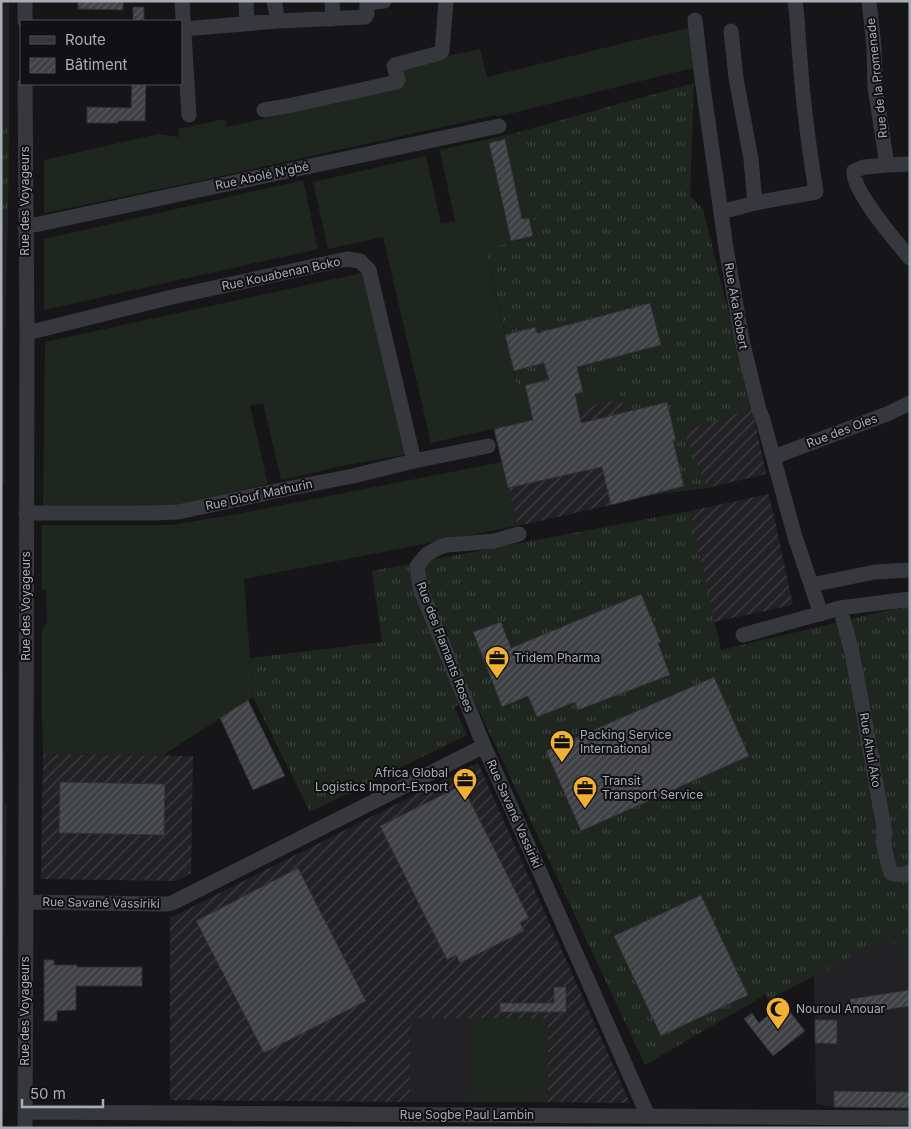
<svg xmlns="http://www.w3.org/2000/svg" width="911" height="1129" viewBox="0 0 911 1129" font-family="Inter,sans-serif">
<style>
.built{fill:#222225}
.industrial{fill:url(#industrial-furrows)}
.grass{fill:url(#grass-tufts)}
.garden{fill:#1e261f}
.building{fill:url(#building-hatch);stroke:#303034}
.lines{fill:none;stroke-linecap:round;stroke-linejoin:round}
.minor{stroke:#37383d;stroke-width:15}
.labels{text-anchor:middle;stroke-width:4;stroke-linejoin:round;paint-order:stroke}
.street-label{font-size:12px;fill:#a8adb8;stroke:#111113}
.poi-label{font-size:12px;fill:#a8adb8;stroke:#111113;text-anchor:start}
</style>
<defs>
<pattern id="industrial-furrows" width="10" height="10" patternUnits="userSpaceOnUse" patternTransform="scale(1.25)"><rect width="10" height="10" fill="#222225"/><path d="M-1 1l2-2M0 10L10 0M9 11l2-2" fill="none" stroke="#3f3f43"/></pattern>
<pattern id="grass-tufts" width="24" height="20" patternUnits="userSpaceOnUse" patternTransform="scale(1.25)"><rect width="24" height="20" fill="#1e261f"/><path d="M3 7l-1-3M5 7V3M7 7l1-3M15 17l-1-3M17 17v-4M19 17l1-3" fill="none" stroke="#3c433d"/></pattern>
<pattern id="building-hatch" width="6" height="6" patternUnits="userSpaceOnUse" patternTransform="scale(1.25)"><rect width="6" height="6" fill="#404145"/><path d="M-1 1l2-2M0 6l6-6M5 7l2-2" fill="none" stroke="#595a5e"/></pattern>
</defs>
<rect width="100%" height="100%" fill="#161618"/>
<path class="built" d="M1 1H9V125H1Z
M1 219H8L4 363V484H1Z
M2 656 5 803 7 804 4 929 3 1107 1 1108Z
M883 940 910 948V1108L834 1107 816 1104 814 975Z
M411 1018H469V1102H410Z"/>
<path class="industrial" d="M615 373 643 496 611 505 517 526 494 429 524 422Z
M752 408 766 474 707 488 684 431Z
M769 494 793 605 714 622 690 511Z
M43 754 193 756 191 873 177 881 41 879Z
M478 763 630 1103 548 1102V1019L411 1018 410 1102 170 1100V918Z"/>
<path class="grass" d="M694 83 690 196 703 209 752 408 684 431 707 488 643 496 615 374 519 396 514 371 485 248 537 236 515 133Z
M1 125H9L8 219H1Z
M690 511 721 650 889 610 910 602V948L883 940 768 1000 765 995 645 1065 473 698 454 707 467 735 310 812 253 697 250 658 382 642 372 571Z"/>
<path class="garden" d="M690 28 693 68 497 117 496 115 190 183 44 213V160L158 134 179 137 178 129 225 119 227 127 321 106 401 83 397 67 480 49 487 77 644 38Z
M515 133 538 236 485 248 519 395 615 373 621 399 431 443 383 237 328 249 313 182 426 156 441 224 455 221 440 150Z
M303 180 318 249 44 310V239Z
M362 273 408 454 343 466 281 480 263 403 250 406 268 484 174 506 43 505 45 342Z
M502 462 517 526 244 579 253 697 162 756 43 754 42 717V629L47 622 46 590 42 589V525H171L237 514Z
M469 1018 548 1019V1102H469Z"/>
<path class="building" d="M78 1H123V10L78 9Z
M133 7H144V21H133Z
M132 84H146L145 121H118V123H87V107L131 108Z
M505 139 522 219 529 218 533 236 511 241 489 143Z
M650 303 661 345 577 367 583 392 575 394 581 423 667 402 676 441H673L684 486 611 505 602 467 508 488 494 429 533 420 525 385 549 380 544 363 514 371 505 335 535 327 537 333Z
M641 594 661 642 658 643 670 675 578 710 575 702 537 717 528 696 502 707 473 632 501 622 511 648Z
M714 677 749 756 581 831 546 751Z
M248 700 285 776 253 790 220 718Z
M60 782 165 784 164 835 59 833Z
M462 785 529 918 520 923 524 931 460 963 456 955 447 960 380 826Z
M298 868 366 1001 264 1053 196 921Z
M701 895 748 995 661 1036 614 936Z
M44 960H54V965H77V967H142V986H76V1010L57 1011V1021H44Z
M554 987H566V1012H500V1003H554Z
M910 990V1006L853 1015 850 999Z
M783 1003 805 1031 773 1056 744 1019 752 1013 759 1023Z
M815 1020H837V1044L815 1043Z
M834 1091 910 1092V1108L834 1107Z"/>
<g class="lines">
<path class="minor" d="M25 1V21
M182 1 189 115
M246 1 247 23
M274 1 278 21
M332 1 333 19
M869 1 874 47 875 87 887 165 864 167 854 171C851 189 897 243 910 258
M695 20 702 79 726 248 742 340 759 410 763 420 795 537 821 614
M184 29 278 21 365 17 367 14V3L384 1
M731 31 736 78 751 159 755 203
M264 110 288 106 397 82 398 80 394 66 395 65 440 53 442 51 446 1
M887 165 910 164
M721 212 755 203 816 192C809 148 803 103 800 59 798 40 798 20 795 1
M25 227 499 126
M27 333 172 297 347 259 360 261 369 270 414 461
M774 457 887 414 910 403
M26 513H153L178 512 276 491 353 476 414 461 488 446
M811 585 875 572 910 570
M840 608 851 648 859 689 885 833 883 842 889 867 891 873C898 876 903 875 910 872
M743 635 840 608 910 599
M484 746 420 588 417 566 427 554 440 547 447 545 494 541 519 534
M26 902 161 904H168L174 902 484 746 648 1116
M25 1112 910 1118
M25 1128 26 902V814L27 333 25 84"/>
</g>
<defs>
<symbol id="office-pin" viewBox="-11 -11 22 30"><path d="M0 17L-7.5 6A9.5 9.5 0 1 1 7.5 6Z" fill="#f2b134" stroke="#111113"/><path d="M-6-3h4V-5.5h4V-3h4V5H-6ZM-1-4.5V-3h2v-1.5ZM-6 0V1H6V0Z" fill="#111"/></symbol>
<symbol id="mosque-pin" viewBox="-11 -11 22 30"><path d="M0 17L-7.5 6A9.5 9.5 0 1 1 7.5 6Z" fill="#f2b134" stroke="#111113"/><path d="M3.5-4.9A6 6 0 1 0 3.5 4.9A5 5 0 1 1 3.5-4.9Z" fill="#111"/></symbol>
</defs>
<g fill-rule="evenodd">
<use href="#office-pin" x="483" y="644" width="28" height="38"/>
<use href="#office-pin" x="548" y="728" width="28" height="38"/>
<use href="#office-pin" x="451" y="766" width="28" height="38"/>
<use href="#office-pin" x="571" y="774" width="28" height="38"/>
<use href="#mosque-pin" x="764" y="995" width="28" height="38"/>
</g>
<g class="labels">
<g class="street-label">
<text transform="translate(877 78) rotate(-96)" y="4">Rue de la Promenade</text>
<text transform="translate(262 176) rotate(-12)" y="4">Rue Abolé N'gbé</text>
<text transform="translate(25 201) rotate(-90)" y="4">Rue des Voyageurs</text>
<text transform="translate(281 274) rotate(-12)" y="4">Rue Kouabenan Boko</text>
<text transform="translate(736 306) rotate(80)" y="4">Rue Aka Robert</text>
<text transform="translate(842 431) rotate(-21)" y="4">Rue des Oies</text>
<text transform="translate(259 495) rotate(-12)" y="4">Rue Diouf Mathurin</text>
<text transform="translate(26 606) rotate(-90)" y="4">Rue des Voyageurs</text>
<text transform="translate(445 647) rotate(69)" y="4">Rue des Flamants Roses</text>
<text transform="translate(870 750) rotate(80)" y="4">Rue Ahui Ako</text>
<text transform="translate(514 814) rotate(66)" y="4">Rue Savané Vassiriki</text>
<text transform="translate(101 903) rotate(1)" y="4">Rue Savané Vassiriki</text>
<text transform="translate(25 1011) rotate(-90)" y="4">Rue des Voyageurs</text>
<text x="467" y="1119">Rue Sogbe Paul Lambin</text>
</g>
<g class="poi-label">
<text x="514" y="662">Tridem Pharma</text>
<text x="580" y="739">Packing Service<tspan x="580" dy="14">International</tspan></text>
<text x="448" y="777" text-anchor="end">Africa Global<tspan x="448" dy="14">Logistics Import-Export</tspan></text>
<text x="602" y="785">Transit<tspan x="602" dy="14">Transport Service</tspan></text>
<text x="796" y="1013">Nouroul Anouar</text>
</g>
</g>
<rect width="911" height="1129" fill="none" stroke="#a8adb8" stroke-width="5"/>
<rect x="20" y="20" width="162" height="65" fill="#111113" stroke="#4d4f55"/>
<rect x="30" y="36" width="25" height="8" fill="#37383d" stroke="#4d4f55"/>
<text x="65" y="45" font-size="15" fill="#a8adb8">Route</text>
<rect x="30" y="58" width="25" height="15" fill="url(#building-hatch)" stroke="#4d4f55"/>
<text x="65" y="70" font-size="15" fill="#a8adb8">Bâtiment</text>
<path d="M22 1099v8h81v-8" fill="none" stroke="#a8adb8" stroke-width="2.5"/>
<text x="30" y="1099" font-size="15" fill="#a8adb8" stroke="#111113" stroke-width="4" paint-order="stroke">50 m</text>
</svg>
